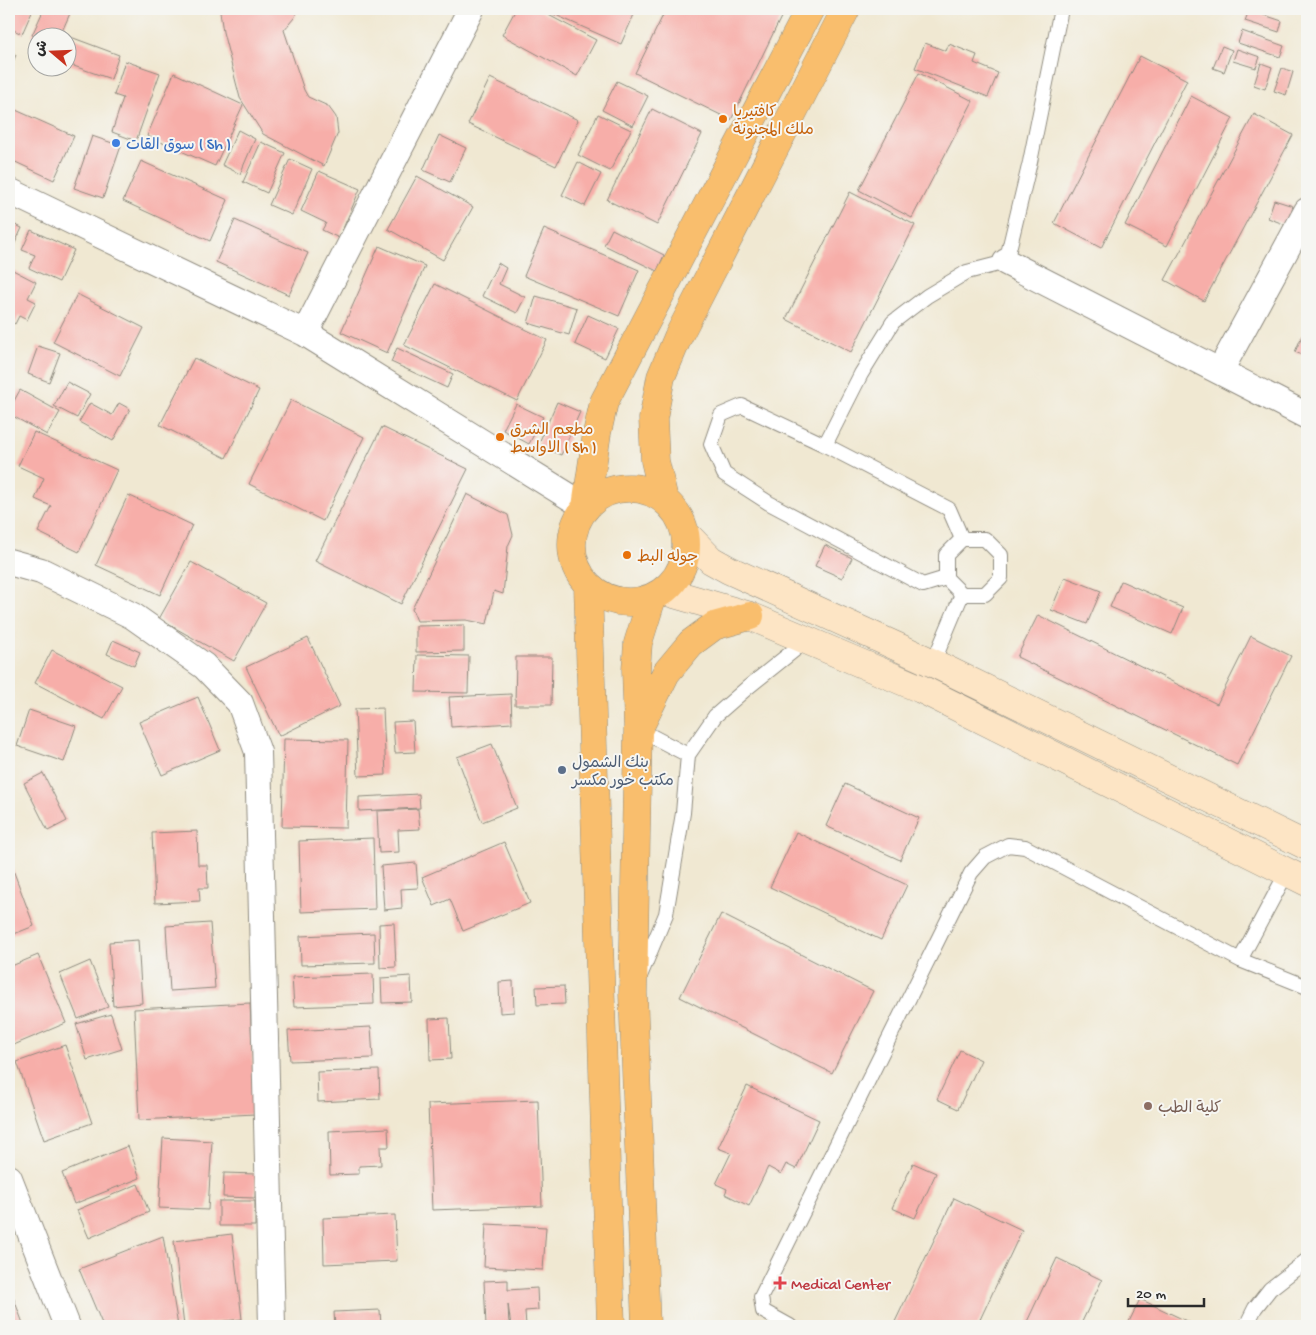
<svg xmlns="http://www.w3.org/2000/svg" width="1316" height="1335" viewBox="0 0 1316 1335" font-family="'Gochi Hand','Playpen Sans Arabic',sans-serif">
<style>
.building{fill:#f7aea9}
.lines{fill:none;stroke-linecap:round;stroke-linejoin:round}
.lane-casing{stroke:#8e8a7e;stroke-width:16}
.street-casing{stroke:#8e8a7e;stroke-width:28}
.secondary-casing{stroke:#8e8a7e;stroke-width:29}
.primary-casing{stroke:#8e8a7e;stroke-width:29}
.lane{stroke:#fff;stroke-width:14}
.street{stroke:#fff;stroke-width:26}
.secondary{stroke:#fde5c5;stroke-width:28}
.primary{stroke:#f9be6d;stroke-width:28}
.food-dot{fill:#e8710a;stroke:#f6f6f2;stroke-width:2}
.shop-dot{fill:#3f7fe0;stroke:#f6f6f2;stroke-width:2}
.service-dot{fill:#5c6f8a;stroke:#f6f6f2;stroke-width:2}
.education-dot{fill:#8d6e63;stroke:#f6f6f2;stroke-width:2}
.health-dot{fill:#e0444e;stroke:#f6f6f2;stroke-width:2}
.labels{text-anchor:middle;stroke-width:4;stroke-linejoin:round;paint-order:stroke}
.food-label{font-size:16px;fill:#c56008;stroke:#f6f6f2;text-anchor:start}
.shop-label{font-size:16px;fill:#366cbe;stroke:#f6f6f2;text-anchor:start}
.service-label{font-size:16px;fill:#4e5e75;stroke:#f6f6f2;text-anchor:start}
.education-label{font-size:16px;fill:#785e54;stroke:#f6f6f2;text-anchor:start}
.health-label{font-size:16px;fill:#be3a42;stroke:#f6f6f2;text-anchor:start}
</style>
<rect width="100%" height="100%" fill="#f6f6f2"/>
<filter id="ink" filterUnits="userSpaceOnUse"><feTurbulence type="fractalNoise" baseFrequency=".02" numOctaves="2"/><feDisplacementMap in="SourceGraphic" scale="10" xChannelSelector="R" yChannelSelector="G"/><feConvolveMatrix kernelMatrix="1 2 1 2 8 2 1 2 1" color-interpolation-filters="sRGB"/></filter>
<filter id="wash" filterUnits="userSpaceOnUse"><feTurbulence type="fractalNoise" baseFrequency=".0096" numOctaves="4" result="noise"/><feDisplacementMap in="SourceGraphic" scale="20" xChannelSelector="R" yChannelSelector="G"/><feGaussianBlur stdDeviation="1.12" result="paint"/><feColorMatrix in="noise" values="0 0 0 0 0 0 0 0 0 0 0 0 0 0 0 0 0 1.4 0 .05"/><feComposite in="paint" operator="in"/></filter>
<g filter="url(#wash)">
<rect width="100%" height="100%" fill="#f0e8d2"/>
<g id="blocks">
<path class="building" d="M9 9H33L22 34 9 28Z
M44 9H72L59 38H37L32 35Z
M222 9H299L294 18 284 30 304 90 308 97 328 106 336 117 338 133 324 166 263 134 240 98 223 32 220 12Z
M516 9H537L596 40 577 76 502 35Z
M542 9H633L636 10 621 44Z
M666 9H785L731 120 635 73Z
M1249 10 1282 21 1279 32 1245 21Z
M1242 31 1284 46 1280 57 1238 43Z
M68 36 119 55 111 79 68 64Z
M925 43 946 51 949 44 977 55 974 63 998 73 988 97 915 68Z
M1222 46 1232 50 1224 72 1213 68Z
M1237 49 1260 57 1256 68 1233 61Z
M9 52 16 55 9 71Z
M1140 56 1187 80 1101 248 1054 223Z
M125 61 160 73 136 141 112 132 123 98 114 95Z
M1261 63 1272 67 1265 89 1254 85Z
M1282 68 1293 72 1286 95 1274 91Z
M174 73 243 105 215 166 147 136Z
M919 73 973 101 912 218 859 190Z
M490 78 578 120 556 166 468 124Z
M617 81 648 96 633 126 602 110Z
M1191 96 1233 118 1167 246 1125 225Z
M9 107 74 136 54 180 9 159Z
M652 109 702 134 657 225 607 200Z
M598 114 631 130 610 171 578 155Z
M1254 114 1293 135 1204 301 1165 280Z
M238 130 255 139 240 174 222 165Z
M439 135 466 148 450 182 423 170Z
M92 136 121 146 103 198 74 188Z
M261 142 285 153 267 193 243 182Z
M290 159 312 169 292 215 269 205Z
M141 161 228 200 210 241 123 201Z
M578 162 601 174 585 206 562 195Z
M319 171 360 189 339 238 322 230 326 223 301 211Z
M417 176 473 207 443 260 388 229Z
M850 192 915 225 851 352 786 319Z
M1274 200 1293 206 1286 225 1268 218Z
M235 220 308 253 289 295 216 262Z
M9 222 22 228 10 254 9 253Z
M544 229 639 270 619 316 524 276Z
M612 229 664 255 657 271 604 245Z
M31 230 74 250 59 282 29 268 35 255 22 250Z
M379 246 425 266 387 353 341 332Z
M498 263 506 268 499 284 525 297 517 313 482 296Z
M9 268 36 282 28 298 36 302 27 320 19 316 15 324 9 320Z
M435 284 547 340 517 401 404 345Z
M77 294 144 328 120 376 53 342Z
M536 296 577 308 569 335 528 323Z
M588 315 619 329 605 358 575 344Z
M1307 324V357L1295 352Z
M38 346 60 353 49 382 28 374Z
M397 348 453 374 447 388 391 362Z
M194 358 259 390 226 458 160 425Z
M67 382 90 394 77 418 54 406Z
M20 390 60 412 47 435 9 414V410Z
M291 400 364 437 323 521 249 484Z
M557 402 580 412 561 455 538 445Z
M90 403 112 415 119 403 130 409 113 441 79 422Z
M516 404 543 417 529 444 503 430Z
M382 427 468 469 401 604 315 561Z
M34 432 117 470 79 552 38 532 51 506 35 499 44 478 18 466Z
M467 494 508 515 513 535 508 546 503 594 494 591 487 624 466 620 417 621 412 609Z
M128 495 192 525 160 595 96 565Z
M825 545 852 558 842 578 815 566Z
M191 562 266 603 234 661 159 619Z
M1065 577 1101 591 1087 624 1051 610Z
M1121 581 1183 608 1172 634 1110 607Z
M1038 615 1217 704 1251 636 1291 656 1237 765 1017 657Z
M464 625V651L416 652V626Z
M308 638 340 706 279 736 246 667Z
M113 640 140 652 134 666 107 654Z
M52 650 122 686 104 719 35 683Z
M417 655 469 656 468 693 416 692Z
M516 657H552L551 705H515Z
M511 694 512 723 451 727 449 697Z
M198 697 220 750 162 775 139 722Z
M383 708 386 775 358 776 355 709Z
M29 710 76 726 64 762 17 746Z
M413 721 415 752 395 753 393 722Z
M284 739 348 740 346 828 282 827Z
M492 744 517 808 482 822 457 757Z
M43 773 67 821 48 831 24 783Z
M845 784 919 818 900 860 826 826Z
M419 794 420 808 359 811V797Z
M418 809 420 829 398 830 399 852 379 853 377 811Z
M197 831 198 865H207L208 888H199L200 901 155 903 152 833Z
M796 832 907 885 881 940 770 887Z
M373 838 375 909 301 912 299 841Z
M504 842 530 903 463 931 450 899 434 906 422 877Z
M9 859 34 926 9 936Z
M416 863 418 888 401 889 402 908 384 910 381 866Z
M721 914 873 991 832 1073 680 997Z
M210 923 215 988 170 991 166 926Z
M394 923 396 967 380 968 379 924Z
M374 933 375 963 301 965 300 936Z
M138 940 142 1003 113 1006 109 942Z
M38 955 66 1023 9 1047V967Z
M90 961 108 1007 78 1019 60 974Z
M373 974 374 1004 294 1007 292 977Z
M411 976 412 1002 382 1003 381 978Z
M513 981 514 1012 500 1013 499 982Z
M564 986 565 1004 537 1005 536 987Z
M250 1003 255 1114 139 1120 134 1009Z
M111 1014 122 1049 87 1060 76 1024Z
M449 1018 451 1059 430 1060 429 1019Z
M371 1027 373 1058 290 1061 288 1031Z
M65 1045 92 1123 44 1140 17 1062Z
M960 1050 981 1060 958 1109 937 1099Z
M379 1070 380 1099 318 1102 317 1072Z
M747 1086 819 1120 796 1169 786 1164 781 1174 768 1167 749 1206 725 1194 727 1189 716 1184 731 1153 718 1148Z
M538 1100 542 1206 432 1210 428 1104Z
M388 1128 389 1147H380L381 1165 359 1166V1174L330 1175 329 1131Z
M163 1138 212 1141 208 1210 159 1208Z
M128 1146 140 1178 74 1204 62 1173Z
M913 1163 936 1173 915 1218 892 1208Z
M224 1173 256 1174 255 1198 223 1197Z
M138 1184 149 1212 89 1238 77 1210Z
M954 1198 1022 1230 977 1326H893Z
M219 1201H255V1226H219Z
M395 1215 397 1261 324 1264 323 1218Z
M486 1224 546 1227 543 1270 484 1267Z
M232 1234 242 1319 184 1326 174 1241Z
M163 1236 178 1326H103L79 1269Z
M1057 1258 1102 1280 1080 1326H1025Z
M508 1280V1290L537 1288 538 1310 525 1311 526 1326H511L508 1304 509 1326H486L484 1281Z
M9 1286 24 1326H9Z
M1140 1299 1197 1326H1127Z
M380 1310 381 1326H335L334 1312Z"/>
</g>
</g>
<g filter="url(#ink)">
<use href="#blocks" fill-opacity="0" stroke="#8e8a7e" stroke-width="1"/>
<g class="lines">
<defs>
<path id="lane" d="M825 445 861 374 893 322 927 296 967 272 1006 262 1030 162 1061 9
M962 539H985L1001 555V578L985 594H962L946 578V555Z
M946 578 923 585 769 503 724 474 711 444 721 415 742 406 825 445 949 509 962 539
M933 663 962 594
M638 729 688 755
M1240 960 1287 872
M640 976 666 914 683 813 688 755 715 716 747 688 807 640
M790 1326 763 1311 761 1297 971 873 985 857 1008 845 1025 847 1240 960 1307 987
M1246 1326 1255 1308 1270 1289 1307 1260"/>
<path id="street" d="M9 191 305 333 586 507
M1006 262 1307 416
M305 333 471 9
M1220 371 1307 211
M9 562 41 571 133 616 204 666 240 703 258 752 272 1326
M9 1178 67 1326"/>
<path id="secondary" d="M686 534 711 560 729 570 933 663 1307 846
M664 591 750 616 921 689 1307 882"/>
<path id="primary" d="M572 545a57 57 0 1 1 114 0a57 57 0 1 1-114 0Z
M664 499 655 461 653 419 661 377 678 337 846 9
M586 507 597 433 604 402 810 9
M588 586 611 1326
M639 728 666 673 691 643 714 626 750 616
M646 1326 633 993 638 729 636 670 638 643 652 598"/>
</defs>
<use href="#lane" class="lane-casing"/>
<use href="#street" class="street-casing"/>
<use href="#secondary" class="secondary-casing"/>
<use href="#primary" class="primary-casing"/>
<use href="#lane" class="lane"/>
<use href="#street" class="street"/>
<use href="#secondary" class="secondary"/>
<use href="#primary" class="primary"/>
</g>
</g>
<g class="food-dot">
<circle cx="723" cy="119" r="5"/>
<circle cx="500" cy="437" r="5"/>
<circle cx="627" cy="555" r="5"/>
</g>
<circle class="shop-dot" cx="116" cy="143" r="5"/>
<circle class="service-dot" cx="562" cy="770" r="5"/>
<circle class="education-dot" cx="1148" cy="1106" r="5"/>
<path class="health-dot" d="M777.5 1275.5h5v5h5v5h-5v5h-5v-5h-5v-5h5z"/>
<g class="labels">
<g class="food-label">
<text x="733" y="116">كافتيريا<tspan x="733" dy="18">ملك المجنونة</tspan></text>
<text x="510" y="434">مطعم الشرق<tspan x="510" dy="18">الاواسط ( Sh )</tspan></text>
<text x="637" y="561">جوله البط</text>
</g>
<g class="shop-label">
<text x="126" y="149">سوق القات ( Sh )</text>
</g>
<g class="service-label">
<text x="572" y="767">بنك الشمول<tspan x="572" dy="18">مكتب خور مكسر</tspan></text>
</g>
<g class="education-label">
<text x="1158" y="1112">كلية الطب</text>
</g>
<g class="health-label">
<text x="791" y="1289">Medical Center</text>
</g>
</g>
<rect width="1316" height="1335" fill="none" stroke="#f6f6f2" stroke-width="30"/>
<g transform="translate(52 52) rotate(289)"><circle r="24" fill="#f6f6f2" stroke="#a5a5a2"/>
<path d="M0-4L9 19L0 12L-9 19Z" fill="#c8321e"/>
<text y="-8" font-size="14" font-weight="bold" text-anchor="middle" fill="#2b2b2b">ش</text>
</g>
<path d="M1128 1298v8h76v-8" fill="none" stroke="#2b2b2b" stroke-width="2.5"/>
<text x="1136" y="1298" font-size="15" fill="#2b2b2b" stroke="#f6f6f2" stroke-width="4" paint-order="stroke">20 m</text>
</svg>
